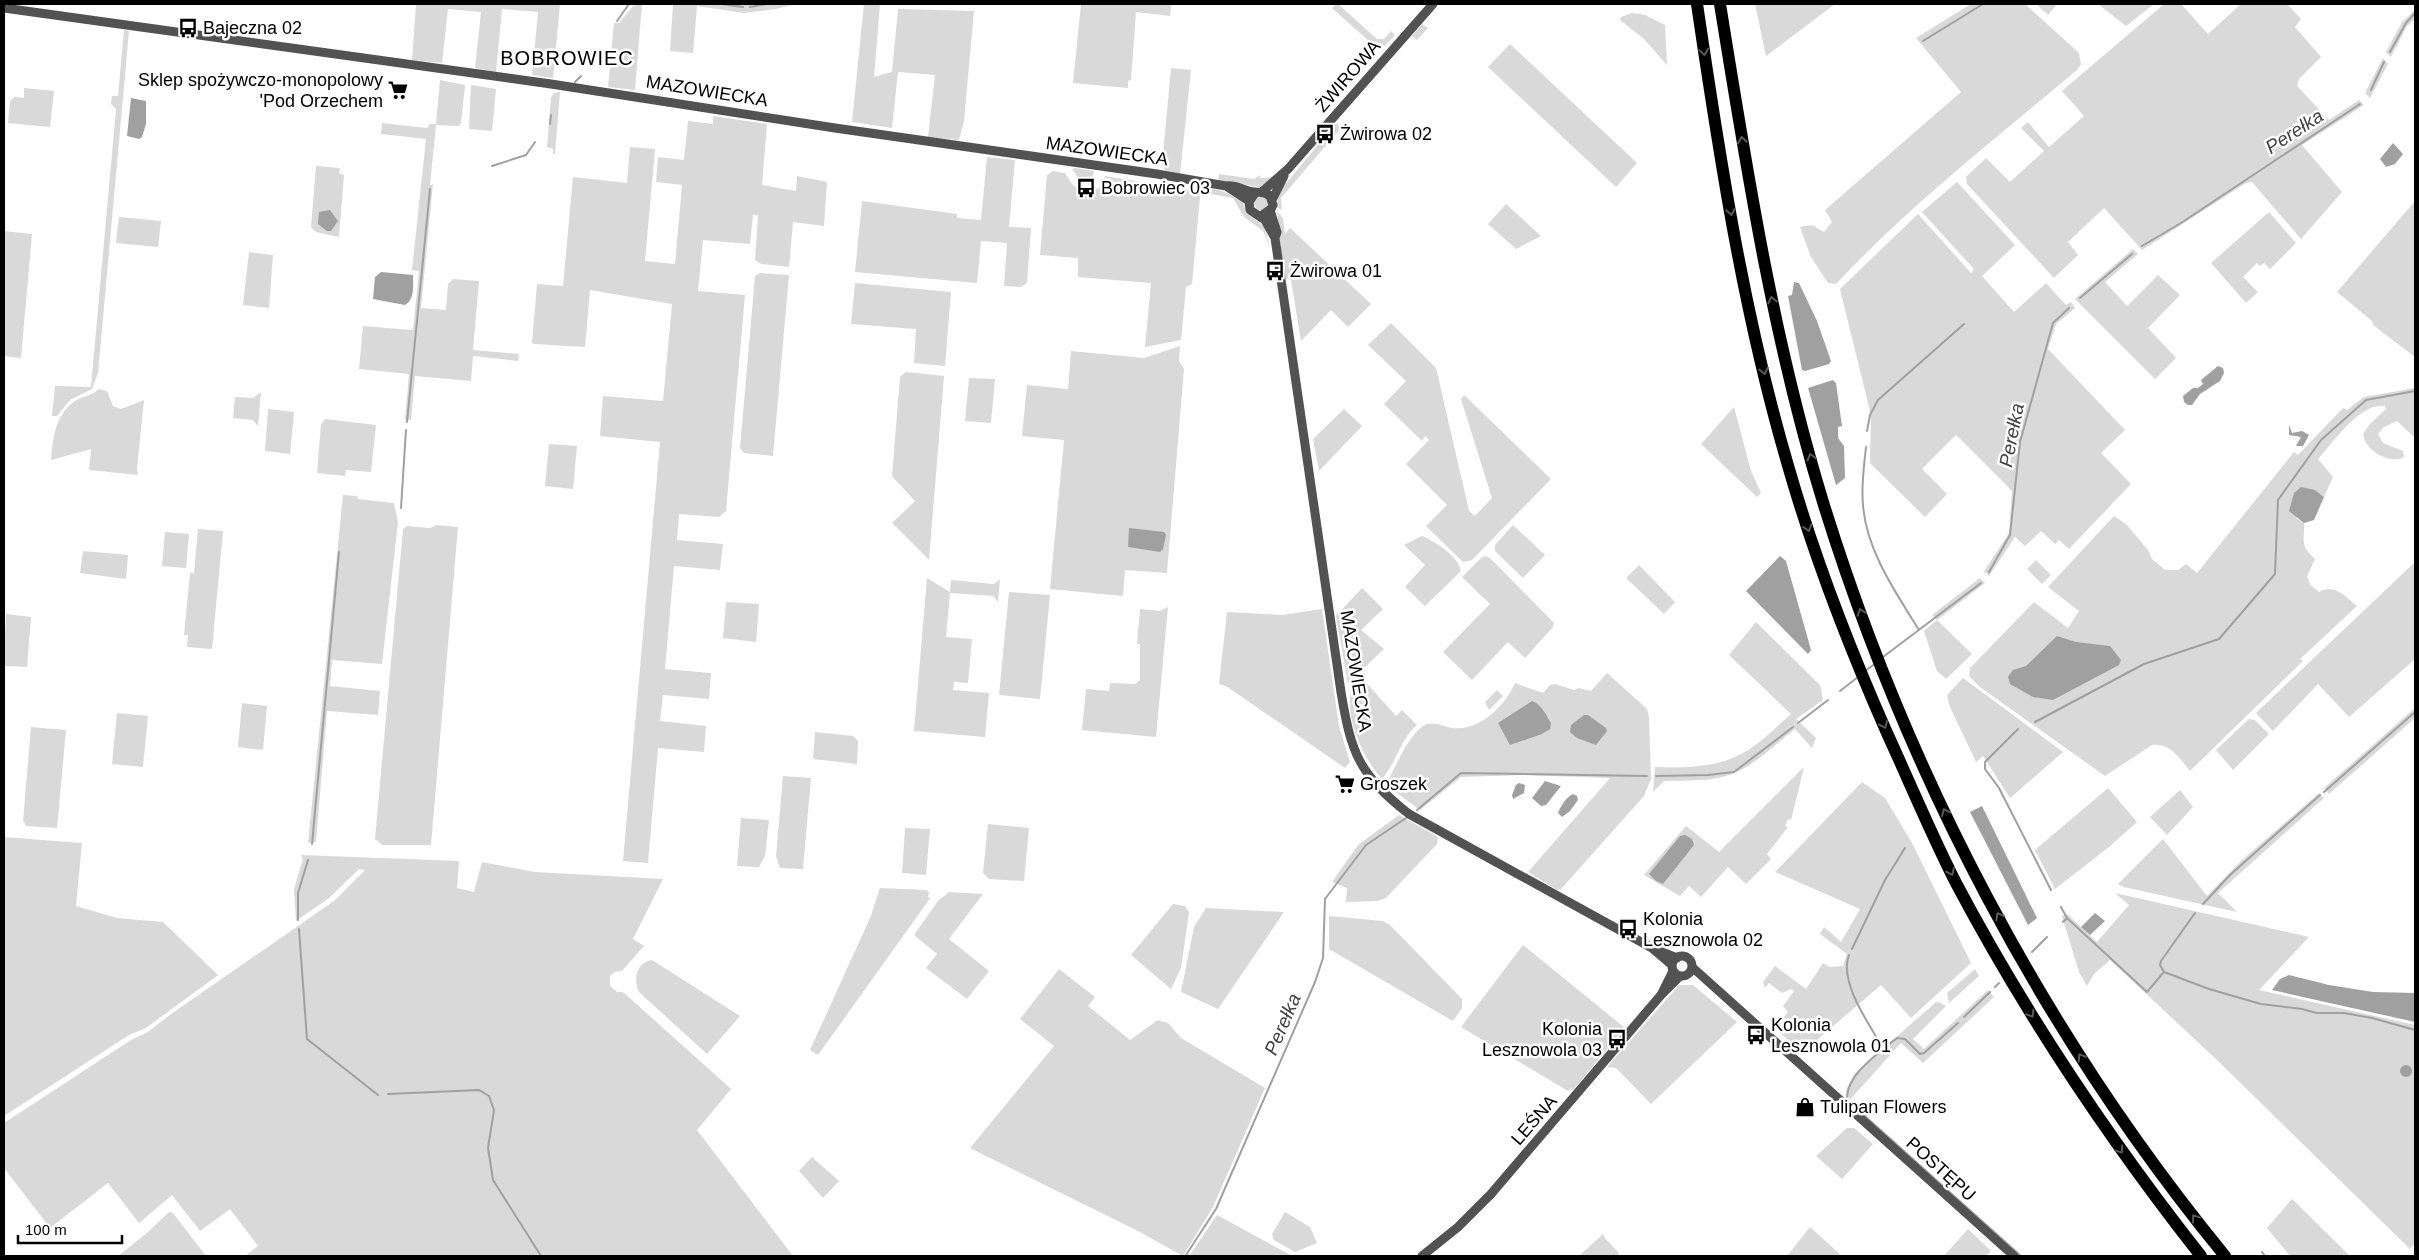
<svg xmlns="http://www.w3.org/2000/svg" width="2419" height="1260" viewBox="0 0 2419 1260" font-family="Helvetica,sans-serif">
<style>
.green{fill:#d9d9d9}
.water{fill:#a0a0a0}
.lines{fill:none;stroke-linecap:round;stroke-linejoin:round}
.stream{stroke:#a0a0a0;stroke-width:2}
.tertiary{stroke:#525252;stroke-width:9}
.motorway{stroke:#000;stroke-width:12}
.oneway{stroke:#595959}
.labels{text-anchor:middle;stroke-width:5;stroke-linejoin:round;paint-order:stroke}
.poi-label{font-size:18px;fill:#000;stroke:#fff;text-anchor:start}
.street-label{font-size:18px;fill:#000;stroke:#fff}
.water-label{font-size:19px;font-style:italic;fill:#414141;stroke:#fff}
.quarter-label{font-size:20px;letter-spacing:1px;fill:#000;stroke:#fff}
</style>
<rect width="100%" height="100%" fill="#fff"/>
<path class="green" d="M416 4H560L553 78 532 75 538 12 502 9 496 72 475 68 481 12 448 9 442 63 412 60Z
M642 4 635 90 608 87 614 23H619L633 6Z
M673 4H796L776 9 744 13 697 6 693 53 670 51Z
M864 4H880L874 77 892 72 898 9 974 11 964 121 959 140 928 137 935 75 898 72 892 128 852 122Z
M1081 4H1171L1170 16 1136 12 1131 80 1128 81V88L1073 83Z
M1336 4H1338L1377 39H1384L1391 31 1395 35 1380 51 1332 8Z
M1755 4H1835L1766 56Z
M1971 4H2025L2079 53 2081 64 2077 70C1995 139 1909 206 1836 284L1828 283 1811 257 1800 227 1812 225 1824 232 1832 222 1825 210 1961 92 1916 38Z
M2036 4H2057L2048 15Z
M2098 4H2154L2126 26Z
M2164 4H2181L2208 34 2241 4H2287L2301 19 2295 27 2321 57 2299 79 2297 86 2329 120 2359 100 2364 105 2302 145 2342 192 2301 239 2252 182 2246 183 2142 250 2104 208 2068 242 2078 255 2054 278 1967 184 1966 177 1986 158 2010 182 2044 151 2021 128 2028 122 2049 147 2084 116 2062 91Z
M2415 10V19L2407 26 2391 57 2386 52 2402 22Z
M1632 13 1645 15 1665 25 1667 65 1644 39 1620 20 1621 17Z
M1422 24 1428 28 1417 40 1412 36Z
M124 30 129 31 98 373 92 389 70 400 57 416H52L55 386 91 387 116 109 111 104 112 96H118Z
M1510 44 1637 163 1616 187 1488 67Z
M2383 58 2388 64 2370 98 2365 93Z
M1171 68 1191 70 1180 174 1165 170 1162 165Z
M440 80 465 85 461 123 459 126 436 125 430 185 433 184 421 308 446 310 448 284 453 279 479 281 473 350 519 354 518 361 473 356 471 381 415 376 411 420 405 419 409 374 359 369 363 326 413 330 419 271 412 270 426 139 381 134 382 123 427 128 430 124H436Z
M471 85 496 89 492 131 469 129Z
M24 88 54 91 50 127 8 123 10 101 15 97 24 98Z
M560 92 555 154H553V149L547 147 551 98 554 93Z
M713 116 767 124 762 185 796 191 797 176 827 182 824 226 793 222 789 267 761 264 755 260 758 215H753L750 244 703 240 698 291 745 295 726 511 719 517 679 514 677 540 723 544 720 570 674 566 665 669 711 673 709 699 663 695 660 721 706 726 704 752 658 748 648 863 623 861 660 442 600 436 603 396 663 401 672 304 590 290 585 347 534 344 532 343 537 284 563 286 573 177 627 183 630 147 655 149 645 261 675 264 682 185 656 182 658 157 684 160 688 121 713 124Z
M1336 123 1341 128 1281 198 1282 210 1277 207 1278 197 1283 187Z
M987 157 1015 160 1009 227 1031 228 1027 283 1021 287 1004 286 1007 243 981 241 977 283 855 272 862 201 957 214V218L981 220Z
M316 166 340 168 339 173 344 175 339 237 316 232 311 227Z
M1076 168 1093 171 1094 173 1088 182 1079 179 1072 169Z
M1053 171 1065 173 1072 184 1084 194 1099 188 1105 176 1196 191 1200 197 1192 284 1186 287 1181 340 1145 347 1151 283 1078 277V258L1040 255 1047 175Z
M1219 174 1254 179 1260 175V178H1269L1275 175 1260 187 1218 181Z
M1957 182 2015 245 1982 276 2014 312 2046 283 2066 305 2071 302 2075 308 2056 324 2048 349 2125 430 2101 453 2131 484 2069 549 2059 540 2055 544 2041 531 2025 546 2015 537 1989 576 1985 572 1983 573 2009 533 2012 491 1956 435 1922 469 1947 494 1925 517 1870 463 1871 415 1840 289 1918 214 1971 273 1974 269 1922 212Z
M1211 188 1225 192 1243 202 1246 213 1264 226 1270 247 1263 231 1244 217 1233 198 1210 194Z
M1254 203a7 7 0 1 1 14 0a7 7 0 1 1-14 0Z
M2415 201V357L2373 325 2372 321 2337 292Z
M1506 204 1541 236 1516 249 1488 224Z
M1277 211 1283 218 1285 234 1290 228 1371 304 1348 327 1331 310 1301 341 1291 280 1284 278Z
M2269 212 2296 243 2270 269 2264 263 2260 266 2257 263 2243 277 2258 292 2246 303 2211 263Z
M119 217 161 221 158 247 116 243Z
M4 231 32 234 21 358 4 356Z
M2133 249 2138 254 2105 282 2127 306 2158 275 2180 295 2148 328 2176 358 2155 379 2075 299Z
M249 252 273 255 269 308 243 305Z
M760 273 789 275 773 456 744 453 740 448 755 276Z
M855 283 951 292 945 366 914 363 916 329 851 324Z
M1391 323 1436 368 1469 511 1475 516 1492 498 1461 399 1464 395 1551 479 1472 560 1463 562 1426 526 1447 505 1406 464 1429 440 1425 436 1422 441 1384 404 1406 381 1368 345Z
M1180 346 1179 361 1184 369 1167 573 1125 570 1123 596 1050 589 1064 440 1022 436 1027 385 1068 389 1071 351 1144 358Z
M906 372 944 376 929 560 892 523 915 501 892 476 900 377Z
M969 378 995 379 991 423 965 421Z
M2415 388V438L2397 421 2384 427 2378 434 2383 443 2403 451 2404 457C2389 465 2365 450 2363 434L2369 425 2386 409 2385 406C2359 403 2334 442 2318 459L2333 477 2324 497 2321 494 2296 518 2304 523C2305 543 2299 544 2315 559L2307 576 2310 585 2319 592C2335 583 2345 597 2357 606L2300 659 2303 661 2190 771C2180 759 2170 742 2152 745L2105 776 1980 687 1969 676 1970 668 2034 602 2068 628 2079 611 2048 587 2114 516 2126 524 2148 550 2152 559 2165 570H2178L2186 564 2197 573 2294 452 2298 455 2343 408 2347 410 2364 397Z
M99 389 107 391 113 406 121 409 144 400 137 468 138 475 89 470 91 449 51 460C53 438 55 415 75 401 83 396 92 396 99 389Z
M261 392 258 426 253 420 233 418 235 397 253 398Z
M1734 407 1751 471 1761 493 1757 497 1701 444Z
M268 409 294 412 290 454 265 451Z
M1344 409 1362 426 1319 471 1313 439Z
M325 419 376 425 371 472 346 470 345 476 317 473 321 424Z
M549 444 577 446 573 489 545 486Z
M343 495 357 496 358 499 394 503 398 522 382 664 332 660 330 686 380 691 378 715 327 711 316 842 308 843Z
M437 525 458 527 431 845H382L375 839 403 529 407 526 430 528Z
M1513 525 1545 555 1523 578 1495 551V545Z
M198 529 223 531 212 649 187 647 188 635H184L190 573H194Z
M165 532 189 534 186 568 162 566Z
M1422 536C1433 540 1463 559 1460 572L1425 606 1405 587 1425 565 1404 545Z
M83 551 128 555 126 579 80 573Z
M1485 556 1490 558 1554 623 1553 627 1525 658 1508 642 1472 680 1443 652 1490 604 1462 577 1481 558Z
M2036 560 2051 575 2042 584 2027 569Z
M2415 562V659L2349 717 2318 684 2273 731 2256 713Z
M1639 565 1675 602 1664 614 1626 578Z
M927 578 950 592 951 580 994 584 1000 579 998 602 993 596 950 593 946 637 972 639 968 683 954 682 953 690 989 693 985 737 914 731Z
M1980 578 1985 583 1937 620 1972 654 1946 679 1937 671 1924 631 1937 620 1932 615Z
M1362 588 1383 609 1361 630 1384 649 1348 683 1336 616Z
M1009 592 1050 595 1040 699 999 695Z
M726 602 759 604 756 642 723 638Z
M1168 607 1156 737 1082 730 1086 689 1109 691 1110 683 1135 684 1140 680V644H1137L1140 609 1160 611Z
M1322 609 1339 726 1350 762 1345 768 1226 686 1219 684 1227 612 1283 615Z
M6 614 31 617 27 667 4 666Z
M1756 622 1820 685 1823 700 1796 719 1816 738 1812 748 1795 729C1774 745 1754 767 1729 775 1709 782 1685 780 1664 781L1653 792 1655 767C1683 768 1713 768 1739 755 1758 746 1775 728 1791 714L1729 655Z
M1607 673 1647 709 1649 717 1651 779 1644 796 1561 889 1557 890 1528 872 1610 778 1523 775 1461 777 1420 810 1386 785C1395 768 1408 736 1423 726 1432 720 1444 727 1453 728 1480 731 1505 706 1515 683L1543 693 1550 685 1555 684 1574 690 1579 688 1591 691Z
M1963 678 2063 752 2010 798 1983 756 1976 762 1950 707 1947 695Z
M1363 679 1396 716 1402 710 1417 725C1401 738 1396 763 1382 779 1365 761 1348 724 1350 699 1350 690 1358 685 1363 679Z
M1497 690 1503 696 1489 710 1485 702Z
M242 703 267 706 263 750 238 747Z
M2415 708V718L2329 794 2324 788Z
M117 713 148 716 143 767 112 764Z
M2249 719 2255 720 2269 734 2233 770 2216 750Z
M31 727 66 730 57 828 26 826 23 821Z
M815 732 853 736 858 741 857 764 813 759Z
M1804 767 1791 820 1788 819 1785 826 1788 827 1767 854 1771 859 1746 884 1728 867 1701 897 1689 886 1680 896 1644 875 1686 826 1719 852Z
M783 776 811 778 803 869 780 868 776 856Z
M1862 782 1885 798 1912 843 1971 963 1911 1018 1881 985 1803 1052 1774 1028 1788 1012 1783 1006 1794 991 1791 989 1782 993 1769 983 1765 988 1763 982 1775 966 1806 989 1823 963 1829 967 1843 966 1847 954 1820 934 1824 927 1841 942 1860 909 1775 872Z
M2108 788 2137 822 2109 847 2055 889 2035 850Z
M2180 790 2193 807 2167 835 2150 817Z
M2319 793 2324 798 2218 893 2237 912 2124 887 2118 884 2163 839 2207 896 2241 861Z
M1399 815 1438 837 1437 844 1386 898 1378 901 1346 902 1347 888 1332 882 1358 845Z
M741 818 769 820 765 856 759 867 737 866Z
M988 824 1029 828 1024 881 989 879 983 873Z
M905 828 930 829 926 875 902 873Z
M4 837 82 843 76 906 117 918 163 922 218 975 146 1028 129 1035 4 1116Z
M301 855 459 861 457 888 474 892 482 862 535 872 663 879 633 939 644 946 622 971 614 972 610 976V986L617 992H623L731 1089 697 1130 793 1256H245L258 1246 230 1209 200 1231 172 1195 139 1223 108 1183 50 1228 4 1168V1123L131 1040 148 1032 171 1014 334 901 365 870 359 869 329 898 296 921 294 889 303 859Z
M880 888 926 890 929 892 928 898 931 897 818 1055 810 1050 871 916Z
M949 892 983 894 949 939 989 971 967 999 926 968 937 954 914 935 938 901Z
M2115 893 2309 937 2259 990 2415 1025V1243L2410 1249 2217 1060 2110 960 2094 974 2087 986 2079 972 2062 916 2067 914 2097 942 2129 905Z
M1173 904 1185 906 1189 912 1181 968 1171 989 1131 955Z
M1206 908 1284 912 1218 1009 1181 992 1194 927Z
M1329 916 1383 921 1390 925 1462 999V1008L1453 1021 1329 949Z
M1523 945 1625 1028 1573 1090 1571 1088 1568 1091 1461 1027Z
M652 960 740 1016 707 1054 639 992C633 979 636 963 652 960Z
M1059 969 1095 997 1088 1006 1130 1040 1158 1020 1168 1023 1181 1038 1265 1088 1213 1207 1183 1256 1136 1230 970 1148 1054 1046 1020 1019Z
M1975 969 1979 976 1949 1003 1947 993Z
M1679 985H1693L1737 1022 1651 1104 1616 1068 1607 1067Z
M1988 990 1994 997 1923 1063 1901 1043 1848 1102 1846 1100 1847 1088 1854 1074 1935 1003 1939 1002 1946 1006 1913 1039 1924 1049Z
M1847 1128H1854L1873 1144 1842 1179 1816 1156Z
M812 1157 839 1181 823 1198 799 1171Z
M2292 1199 2350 1256H2290L2267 1228Z
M169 1212 173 1213 206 1256H118L147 1233Z
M1285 1212 1310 1227 1317 1243 1295 1252 1274 1240 1272 1234Z
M1217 1215 1292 1256H1189Z
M1810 1227 1842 1256H1787Z
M1968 1229 1991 1251 1986 1256H1944Z
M1603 1234 1605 1238 1619 1253V1256H1579Z"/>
<path class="water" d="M131 98 146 101V124L142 137 139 139 127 136Z
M2393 143 2403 154 2395 164 2386 167 2380 159Z
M330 210 338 221 331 231H327L318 224 319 212Z
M381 272 413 275C413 286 415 299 405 305L373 299 375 277Z
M1794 282 1799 283 1817 321 1831 361 1829 364 1805 371 1802 370 1788 296 1792 295Z
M2218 366 2223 368 2224 373 2220 381 2200 394 2192 405H2188L2184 402 2183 396 2193 388H2198L2203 384 2201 380Z
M1833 380 1836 383 1842 426 1838 427V438L1844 446 1845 478 1836 485 1808 388Z
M2289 425 2292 433 2302 431 2309 435 2303 446H2296L2301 437 2289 435Z
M2301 487 2315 490 2324 497 2314 520 2304 523 2289 511 2294 493Z
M1129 528 1164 532 1166 535 1163 549 1160 552 1128 547Z
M1780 556 1786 561 1811 650 1808 654 1746 591Z
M2057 636 2076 642 2110 646 2121 660 2119 665 2053 700 2033 697 2010 684 2008 677 2013 670 2026 666Z
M1532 701C1542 705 1546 715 1551 723L1550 729 1542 734 1510 745 1498 723Z
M1584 715H1588L1606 728 1607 731 1596 745 1577 738 1570 732 1571 725Z
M1545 781 1561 786 1546 805 1541 806 1532 798Z
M1519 783 1525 785 1524 793 1513 799 1512 795 1516 785Z
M1573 794 1577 796 1578 800 1570 811 1562 817 1558 813C1561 806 1566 797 1573 794Z
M1982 806 2037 918 2028 925 1970 812Z
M1685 835 1692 839 1694 845 1663 884 1656 881 1649 874 1680 836Z
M2095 913 2105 921 2090 935 2081 927Z
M2289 975 2329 985 2373 992 2415 993V1022L2272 990 2280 979Z
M2400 1071a6 6 0 1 1 12 0a6 6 0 1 1-12 0Z"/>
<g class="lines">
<path class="stream" d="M721 4 743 7
M750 7 767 4
M617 21 629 4
M1923 41 1983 4
M2390 52 2406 23 2415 13
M575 82 581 76
M2371 90 2384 62
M550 124 551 115
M492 166 526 155 535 142
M2142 246 2181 223 2360 104
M2080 298 2132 254
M407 422 430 189
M1867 431 1870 415 1878 400 1964 324
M1866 447C1864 466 1861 486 1863 505 1866 550 1896 593 1919 630
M401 508 406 430
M1989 572 2010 535 2020 442 2053 323 2069 308
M1883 657 1981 583
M1865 671 1876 663
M1840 691 1858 677
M2035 722 2144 664 2219 639 2275 574 2278 500 2321 440 2366 400 2415 391
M1798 723 1828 700
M2018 729 1985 762V769L1999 788 2051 890
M1656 776 1708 775 1734 772 1793 727
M2324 792 2415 712
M1417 810 1461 773 1647 776
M312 844 339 552
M2203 904 2230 875 2320 795
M2061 907 2067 918
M2195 913 2161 961 2160 965 2164 972 2209 989 2261 1004 2302 1009 2317 1013H2344L2372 1018 2415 1030
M298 920V893L308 860
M2063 922 2067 918 2147 992 2163 973
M299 929 307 1039 378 1095
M1852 949 1885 880 1905 848
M2032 952 2047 937
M1849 955C1839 981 1867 1021 1880 1043
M1995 987 1999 983
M1964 1017 1990 992
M1958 1023 1924 1053 1920 1054 1905 1039 1897 1038C1880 1052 1845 1075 1847 1100L2021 1256
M388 1094 479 1090 489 1096 494 1110 488 1148 493 1180 541 1256
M2262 1252 2265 1256
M1186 1255 1216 1209 1315 982 1323 958 1325 899 1366 845 1406 818"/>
<path class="tertiary" d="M4 8 551 84 835 128 1157 174 1226 186C1237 184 1244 192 1255 192 1261 193 1264 191 1270 196L1273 205 1271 209 1261 216
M1226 186 1249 201
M1263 191 1288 169 1433 4
M1255 193 1249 202 1250 210 1265 220 1275 238
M1272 200 1284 176
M1270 210 1277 232 1275 238 1341 692C1351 753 1359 775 1409 814L1652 948 1677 958
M1652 948 1672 965
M1672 966a10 10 0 1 1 20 0a10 10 0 1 1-20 0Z
M1692 967 2014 1256
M1661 995 1673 971
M1422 1256 1458 1227 1491 1194 1661 995 1680 976"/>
<path class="motorway" d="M1697 4C1720 160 1744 317 1789 469 1815 559 1849 647 1887 733 1910 783 1931 834 1956 883 2026 1015 2109 1139 2201 1256
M1720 4C1747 171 1773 339 1823 502 1907 774 2044 1035 2225 1256"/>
</g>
<defs><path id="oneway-chevron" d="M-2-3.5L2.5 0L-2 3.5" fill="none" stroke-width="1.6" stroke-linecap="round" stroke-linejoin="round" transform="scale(1.25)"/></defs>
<g class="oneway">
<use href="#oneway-chevron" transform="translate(1704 52) rotate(82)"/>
<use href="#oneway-chevron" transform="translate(1742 140) rotate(-99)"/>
<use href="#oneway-chevron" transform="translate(1731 212) rotate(80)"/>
<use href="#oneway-chevron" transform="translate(1772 300) rotate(-103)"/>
<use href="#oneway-chevron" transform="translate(1764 371) rotate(77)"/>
<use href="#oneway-chevron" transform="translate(1811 457) rotate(-105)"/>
<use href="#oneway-chevron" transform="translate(1808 528) rotate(72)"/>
<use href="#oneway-chevron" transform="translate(1861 612) rotate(-109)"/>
<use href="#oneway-chevron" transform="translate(1884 725) rotate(66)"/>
<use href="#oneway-chevron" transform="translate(1945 812) rotate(-115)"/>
<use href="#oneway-chevron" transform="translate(1951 872) rotate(64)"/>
<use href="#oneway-chevron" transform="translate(1999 916) rotate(-119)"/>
<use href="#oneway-chevron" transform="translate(2031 1014) rotate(58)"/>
<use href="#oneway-chevron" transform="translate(2081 1057) rotate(-123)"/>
<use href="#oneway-chevron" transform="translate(2120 1150) rotate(56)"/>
<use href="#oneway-chevron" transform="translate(2195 1218) rotate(-127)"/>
</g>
<defs>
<symbol id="bus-bare" viewBox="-9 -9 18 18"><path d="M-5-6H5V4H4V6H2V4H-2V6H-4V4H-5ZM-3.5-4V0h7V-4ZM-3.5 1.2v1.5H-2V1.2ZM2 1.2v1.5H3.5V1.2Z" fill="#000" stroke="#fff" stroke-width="2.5" paint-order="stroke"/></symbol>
<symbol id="supermarket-bare" viewBox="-9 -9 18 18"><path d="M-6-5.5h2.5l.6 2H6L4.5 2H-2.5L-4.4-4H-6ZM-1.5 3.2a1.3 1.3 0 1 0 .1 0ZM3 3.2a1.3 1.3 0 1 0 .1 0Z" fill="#000" stroke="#fff" stroke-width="2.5" paint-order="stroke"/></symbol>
<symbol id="shop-bare" viewBox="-9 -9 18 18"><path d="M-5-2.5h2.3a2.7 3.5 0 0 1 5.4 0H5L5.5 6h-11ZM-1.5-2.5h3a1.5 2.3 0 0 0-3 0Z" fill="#000" stroke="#fff" stroke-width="2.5" paint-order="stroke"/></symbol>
</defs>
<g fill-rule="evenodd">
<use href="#bus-bare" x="174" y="14" width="28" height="28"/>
<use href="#supermarket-bare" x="384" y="76" width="28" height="28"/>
<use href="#bus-bare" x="1311" y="120" width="28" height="28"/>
<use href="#bus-bare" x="1072" y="174" width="28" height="28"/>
<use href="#bus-bare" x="1261" y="257" width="28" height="28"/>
<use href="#supermarket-bare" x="1331" y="770" width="28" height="28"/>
<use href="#bus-bare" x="1614" y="915" width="28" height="28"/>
<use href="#bus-bare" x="1742" y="1021" width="28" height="28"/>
<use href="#bus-bare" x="1603" y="1025" width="28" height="28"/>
<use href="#shop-bare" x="1791" y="1093" width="28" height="28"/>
</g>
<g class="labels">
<g class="poi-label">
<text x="203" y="34">Bajeczna 02</text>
<text x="383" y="86" text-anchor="end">Sklep spożywczo-monopolowy<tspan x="383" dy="21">'Pod Orzechem</tspan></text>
<text x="1340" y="140">Żwirowa 02</text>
<text x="1101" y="194">Bobrowiec 03</text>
<text x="1290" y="277">Żwirowa 01</text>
<text x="1360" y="790">Groszek</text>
<text x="1643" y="925">Kolonia<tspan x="1643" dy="21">Lesznowola 02</tspan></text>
<text x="1771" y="1031">Kolonia<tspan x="1771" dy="21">Lesznowola 01</tspan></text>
<text x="1602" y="1035" text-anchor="end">Kolonia<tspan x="1602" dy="21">Lesznowola 03</tspan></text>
<text x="1820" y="1113">Tulipan Flowers</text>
</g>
<g class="street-label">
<text transform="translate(1348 76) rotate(-49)" y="6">ŻWIROWA</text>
<text transform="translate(707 91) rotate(9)" y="6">MAZOWIECKA</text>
<text transform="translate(1107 151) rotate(8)" y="6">MAZOWIECKA</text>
<text transform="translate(1356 671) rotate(81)" y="6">MAZOWIECKA</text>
<text transform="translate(1534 1120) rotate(-49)" y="6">LEŚNA</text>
<text transform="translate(1941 1169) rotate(42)" y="6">POSTĘPU</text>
</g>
<g class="water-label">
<text transform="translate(2294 131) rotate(-33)" y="7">Perełka</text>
<text transform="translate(2011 435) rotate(-79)" y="7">Perełka</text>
<text transform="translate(1282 1024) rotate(-67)" y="7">Perełka</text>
</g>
<g class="quarter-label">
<text x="567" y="65">BOBROWIEC</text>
</g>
</g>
<rect width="2419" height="1260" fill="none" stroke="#000000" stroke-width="10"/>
<path d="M18 1235v8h104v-8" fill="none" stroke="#000000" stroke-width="2.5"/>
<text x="25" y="1235" font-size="15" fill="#000000" stroke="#ffffff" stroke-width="4" paint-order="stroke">100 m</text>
</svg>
